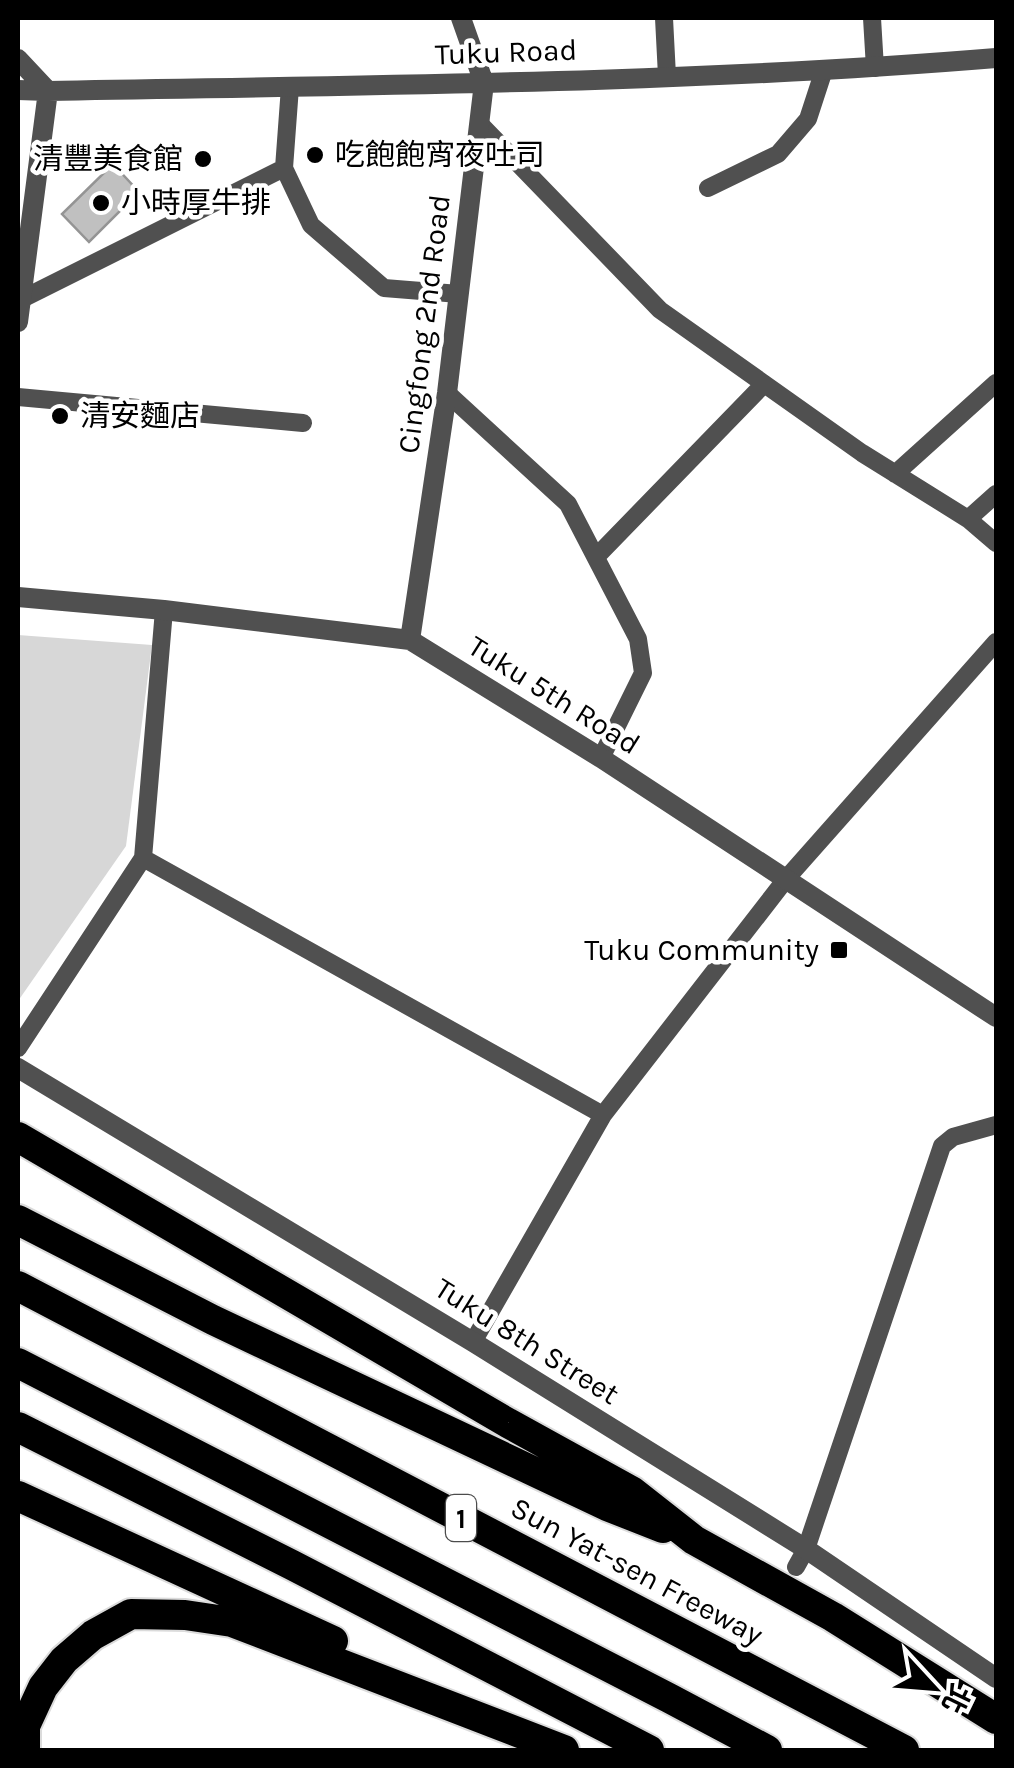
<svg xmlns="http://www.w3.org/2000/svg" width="1014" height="1768" viewBox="0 0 1014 1768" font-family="Karla,'Noto Sans TC',sans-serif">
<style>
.green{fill:#d7d7d7}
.building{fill:#c0c0c0;stroke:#949494;stroke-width:2.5}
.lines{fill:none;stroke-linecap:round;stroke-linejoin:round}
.highway-casing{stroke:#dbdbdb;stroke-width:34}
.lane{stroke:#505050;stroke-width:18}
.street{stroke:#505050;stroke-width:20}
.highway{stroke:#000;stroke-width:30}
.poi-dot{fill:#000;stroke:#fff;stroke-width:4}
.labels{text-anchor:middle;stroke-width:9;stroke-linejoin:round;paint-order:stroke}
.shield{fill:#fff;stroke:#4c4c4c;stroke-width:2.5}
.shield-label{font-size:28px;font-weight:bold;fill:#000}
.street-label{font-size:30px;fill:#000;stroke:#fff}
.poi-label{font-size:30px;fill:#000;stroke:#fff;text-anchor:start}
</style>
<rect width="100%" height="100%" fill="#fff"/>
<path class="green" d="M18 635 152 645 126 846 18 1001Z"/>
<path class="building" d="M113 164 139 192 89 242 62 214Z"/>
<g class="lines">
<defs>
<path id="highway" d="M18 1137 508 1423 633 1492 694 1540 833 1617 996 1719
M18 1220 213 1320 607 1506 663 1528
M18 1286 904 1750
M18 1363 669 1698 767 1750
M18 1427 292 1565 649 1750
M18 1496 333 1641
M25 1750V1726L43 1687 64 1660 93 1635 131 1614 185 1615 232 1622 564 1750"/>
</defs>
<use href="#highway" class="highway-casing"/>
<path class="lane" d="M664 18 667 76
M872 18 875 68
M479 123 660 310 862 453 968 519 996 543
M284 168 311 225 384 288 459 294
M708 188 778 154 808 119 824 70
M20 300 284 168 290 87
M447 393 568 504 638 639 643 673 601 758
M18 397 303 423
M895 474 996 383
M968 519 996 494
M596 557 764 384
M143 858 603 1115
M18 1048 143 858 164 610
M473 1342 603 1115 786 879 996 642
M796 1567 806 1549 942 1146 953 1137 996 1125"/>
<path class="street" d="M18 59 48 91 18 322
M18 90 48 91C364 85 681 84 996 58
M18 597 164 610 410 640 601 758 996 1017
M410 640 447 393 484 83 461 18
M18 1068 473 1342 806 1549 996 1678"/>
<use href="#highway" class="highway"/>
</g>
<g class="poi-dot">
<circle cx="315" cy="155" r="10"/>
<circle cx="203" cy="159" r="10"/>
<circle cx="101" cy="203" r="10"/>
<circle cx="60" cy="416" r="10"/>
<rect x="829" y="940" width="20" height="20" rx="5"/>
</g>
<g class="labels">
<rect class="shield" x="446" y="1495" width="30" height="46" rx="8"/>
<g class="shield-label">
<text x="461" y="1528">1</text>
</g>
<g class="street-label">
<text transform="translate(506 52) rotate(-2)" y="10">Tuku Road</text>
<text transform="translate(424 324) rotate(-83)" y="10">Cingfong 2nd Road</text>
<text transform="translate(554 695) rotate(32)" y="10">Tuku 5th Road</text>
<text transform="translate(527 1341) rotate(32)" y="10">Tuku 8th Street</text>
<text transform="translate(637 1571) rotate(28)" y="10">Sun Yat-sen Freeway</text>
</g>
<g class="poi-label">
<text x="335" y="165">吃飽飽宵夜吐司</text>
<text x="183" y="169" text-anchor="end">清豐美食館</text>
<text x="121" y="213">小時厚牛排</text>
<text x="80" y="426">清安麵店</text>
<text x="819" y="960" text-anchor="end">Tuku Community</text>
</g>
</g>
<rect width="1014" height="1768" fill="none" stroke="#000000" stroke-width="40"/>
<g transform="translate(934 1688) rotate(116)" stroke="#ffffff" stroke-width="8" paint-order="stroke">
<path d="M0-8L18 38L0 25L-18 38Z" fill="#000000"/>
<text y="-15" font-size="28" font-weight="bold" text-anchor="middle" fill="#000000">北</text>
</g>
</svg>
